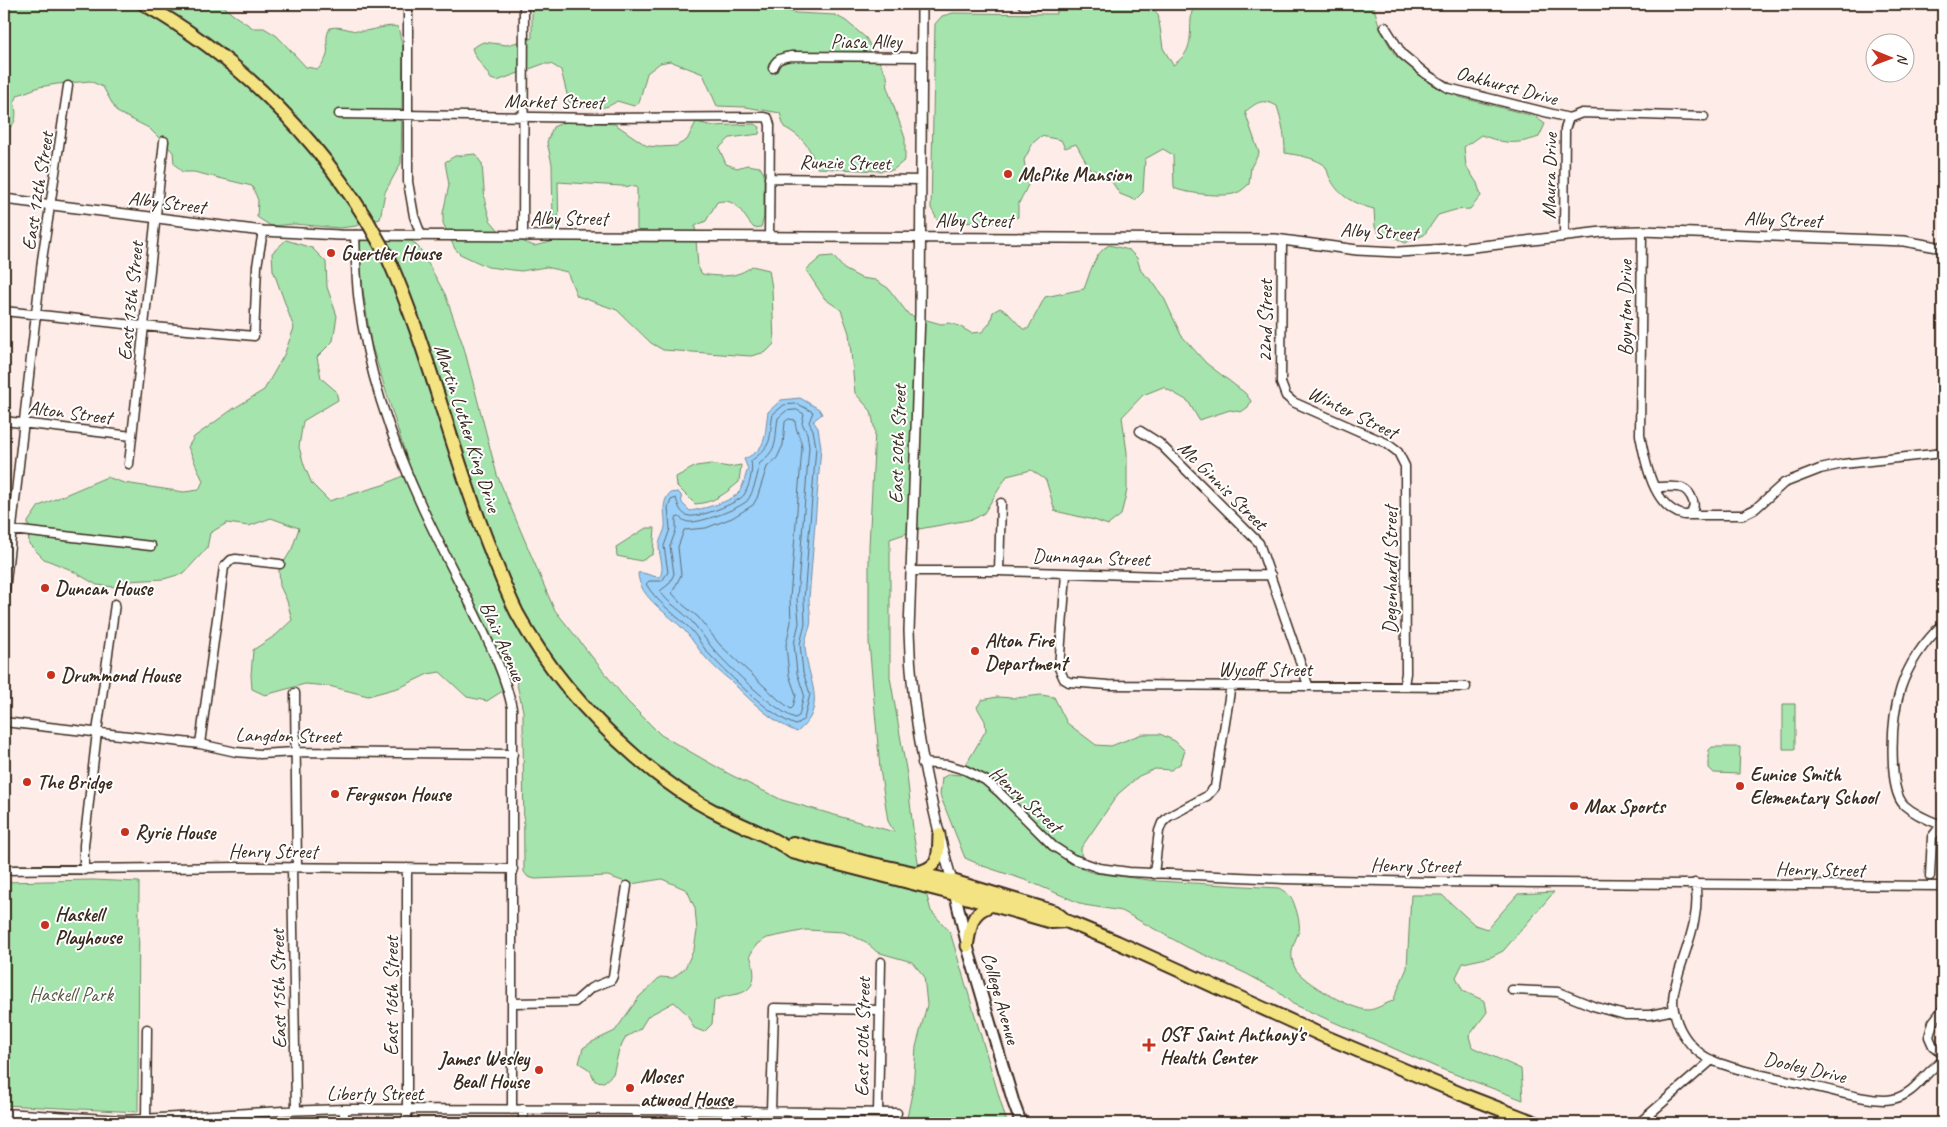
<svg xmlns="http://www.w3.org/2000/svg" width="1947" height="1127" viewBox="0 0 1947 1127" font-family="Caveat,sans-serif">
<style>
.green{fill:#a5e5ad;stroke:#708866;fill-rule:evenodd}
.water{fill:#99cff8;stroke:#738da1}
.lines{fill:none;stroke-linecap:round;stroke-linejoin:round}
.shore{stroke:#616c75;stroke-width:1}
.minor-casing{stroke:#3b2a1e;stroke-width:11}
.tertiary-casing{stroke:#3b2a1e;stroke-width:12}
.secondary-casing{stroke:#3b2a1e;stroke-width:14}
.primary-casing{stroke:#3b2a1e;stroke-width:15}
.trunk-casing{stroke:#3b2a1e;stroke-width:16}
.minor{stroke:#fff;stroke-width:8}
.tertiary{stroke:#fff;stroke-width:9}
.secondary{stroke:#fff;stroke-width:10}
.primary{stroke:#f4e382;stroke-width:11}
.trunk{stroke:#f4e382;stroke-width:12}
.trunk-bridge-casing{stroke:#3b2a1e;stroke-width:16;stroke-linecap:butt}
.trunk-bridge{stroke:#f4e382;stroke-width:12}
.poi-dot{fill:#c8321e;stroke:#fff;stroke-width:2}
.labels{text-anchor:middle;stroke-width:4;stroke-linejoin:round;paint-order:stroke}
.street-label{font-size:20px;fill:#3b2a1e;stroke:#fff}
.poi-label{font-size:20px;font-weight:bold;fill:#3b2a1e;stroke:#fff;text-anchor:start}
.park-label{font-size:20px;fill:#565942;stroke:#fff}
</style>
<rect width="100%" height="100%" fill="#feece8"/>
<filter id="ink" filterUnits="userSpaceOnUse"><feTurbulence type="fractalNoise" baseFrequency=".02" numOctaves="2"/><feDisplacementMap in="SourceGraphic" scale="10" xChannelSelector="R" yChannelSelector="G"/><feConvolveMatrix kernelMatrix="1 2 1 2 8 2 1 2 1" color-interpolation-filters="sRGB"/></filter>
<g filter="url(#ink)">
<path class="green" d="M4 4H222L232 14 253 28H264L277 36 306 67 318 69C336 51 321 44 330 28 342 25 350 32 362 31 374 31 386 24 398 27L403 48 401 163 385 192 380 219 356 226 340 228 294 224 271 226 257 217 258 200 252 186 194 172H182L174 163 173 152 149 128 117 112 103 87 90 81 57 84 39 87 18 95 14 103C18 116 16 126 4 131Z
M532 4H766L796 13 835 15 846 21 866 38 887 76 888 90 905 138V160L893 170 879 171 817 168C810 147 804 138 784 127L780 113 746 107 717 106 703 74 670 61 660 63 647 73 639 103 634 106 617 101C602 113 586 106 569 102L561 70 551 64H543L497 81 491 79C485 68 475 59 472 48L483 42 507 45 532 38Z
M1060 4H1148L1158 14 1163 48 1173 65C1196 50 1188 35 1192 11L1209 4H1373L1380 29 1395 55 1431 82 1459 97 1534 116 1545 124 1539 137C1515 145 1506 144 1481 135L1464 147 1466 166 1477 183 1481 196 1470 209 1455 210 1438 215 1424 235 1405 243 1394 237 1380 235 1375 227 1374 209C1355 204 1339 197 1330 178 1327 173 1328 168 1323 164 1312 157 1297 155 1285 153 1285 136 1282 122 1277 106 1262 98 1257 102 1245 112L1259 153 1251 167 1249 184C1245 187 1241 192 1236 193 1226 198 1183 193 1174 188L1173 155 1163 149 1145 159 1143 192 1135 200 1120 194 1108 176 1090 169 1076 144 1065 148 1061 140 1041 136 1033 143 1024 160 1028 185 1018 205V217L1005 222 939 223 931 208 935 24 942 16 953 13 1056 14Z
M567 121 615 124 647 146 660 147 676 146 687 140 696 122 714 126 754 124 760 127 759 134 730 138 719 148 726 164 737 168 747 165 760 167 764 174V217L761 227 754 228C741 214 738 197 717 202L706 221 695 226 698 267 702 274C719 277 738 278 752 266L769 270 772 288 774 344 766 352 751 356 663 350 651 343 617 310 577 296 567 272 546 267 521 271 488 267 460 254 455 249 443 223V213L449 185 445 162 455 156 475 154 482 164 485 202 490 220 500 232 534 246 551 242 553 222 552 164 547 142 553 127ZM558 182 637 187V232L559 233Z
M286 240 312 248 326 262 327 287 337 316 333 341 317 357 321 378 336 391 338 400 303 421 299 447 304 465 312 484 329 501 383 485 411 472 371 343 363 290 359 250 361 240 412 241 420 249 445 294 464 348 497 475 554 609 627 701 661 735 729 774 782 800 894 832 888 821 880 769 869 642V546L875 431 871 411 855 393 849 333 841 310 825 299 806 270 821 257 833 256 844 269 861 278 875 280 888 288 909 315 941 324 950 323 959 326 971 333 982 332 990 323 993 312 1000 308 1007 312 1023 329H1028L1045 297 1084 289C1090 274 1094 253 1109 245L1129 250 1137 258 1141 271 1153 282 1165 300 1181 335 1206 363 1245 393 1251 401 1248 407 1241 412 1230 410 1199 420 1188 401 1163 387 1143 395 1122 417 1127 452V490L1121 515 1108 525 1094 520 1055 511 1046 480 1031 470 1007 476 984 513 974 519 919 529 890 539V677L907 775 914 838 919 867 931 911 950 932 1007 1123H906L913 1088 916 1047 927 1005 924 976 912 962 877 952 866 942 844 932 806 930 767 938 757 944 750 955C754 968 759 987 741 993 730 996 725 995 714 1001L712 1024 704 1032 694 1028 687 1014 674 1002 648 1016 640 1029 626 1037 619 1050 613 1074 604 1082 595 1081 590 1070 579 1063 583 1048 592 1042 615 1031 639 997 660 977 673 978 685 968 694 949 697 931 695 908 687 890 662 879 631 884 608 876 535 879 528 877 524 872 523 711 514 671 501 692 487 701 467 697 440 672 428 674 401 687 368 696 329 686 305 684 265 695 252 689 251 675 253 650 276 635 292 620 287 601 280 586 279 570 292 549 299 528 271 518 249 526 227 523 210 533 207 548 184 573 164 579 128 581 115 587 97 585 69 569 44 559 29 544 28 522 39 506 107 477 124 483 184 492 199 490 203 481 188 447 194 437 233 409 264 390 284 355 294 328 273 270 272 253Z
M711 464 729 467 741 465 739 482C725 494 713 503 695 504L677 486 676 477 696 466Z
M646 528H655L653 554 641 561 617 556 616 547Z
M1041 695 1054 697 1067 723 1096 745 1111 746 1142 734H1160L1175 741 1185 751 1180 764 1171 770 1155 769 1139 776 1118 794 1081 848 1082 869 1094 873 1157 881 1279 888C1283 891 1288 893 1291 897 1295 904 1301 923 1299 931 1294 944 1288 953 1295 968 1302 982 1352 1010 1368 1010 1375 1010 1386 1003 1393 1001L1407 968 1411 895H1442L1475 925 1487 929 1518 894 1554 892 1503 951 1491 957 1463 963 1456 977 1463 991 1485 1001 1487 1012 1469 1036 1472 1047 1521 1069 1523 1100 1436 1067 1293 1004 1276 990 1247 974 1187 947 1122 911 1084 905 1028 881 983 866 965 858 940 795 942 778 949 774 960 775 986 730 985 721 977 707 982 700 997 697 1016 698Z
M1783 704H1795V749H1783Z
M1712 747H1740L1739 774 1714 773 1709 768V750Z
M92 880 139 882 138 1112 4 1105V882Z"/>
<path class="water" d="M800 398 819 409 822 414 813 421 818 428 821 447 809 599C809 608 812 618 810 626 808 633 805 639 805 645 806 679 830 706 797 732 771 721 751 701 731 681 722 674 713 666 706 658 698 649 692 639 685 631 670 614 639 599 638 573 646 572 651 577 660 577 665 567 659 557 659 546 659 540 664 533 665 527 666 514 660 504 670 493L678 492 681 495 682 503 690 511C702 509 732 502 739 492 744 486 745 475 748 469L744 459C769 448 764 435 768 412L781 400Z"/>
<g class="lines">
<path class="shore" d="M798 404 813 412 809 422 813 430 816 447 804 599 805 624 800 644 803 672 810 694 804 719 796 725C771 717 729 675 710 655 701 646 696 633 686 625 672 612 656 601 646 584L649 581H662L668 572 664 546 670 529 668 508 671 500 676 498C678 505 680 514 689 516 699 518 738 503 744 495 750 485 753 471 751 461 775 443 768 440 773 414L784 405Z
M797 410 804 414 802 423 807 433 809 447 797 599 799 623 794 644 797 673 804 694 799 716 795 718C775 711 730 668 715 651 707 642 701 632 693 623 683 611 668 604 660 591L669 584 674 574 670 546 676 530V518L679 517C682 519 685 522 689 522 701 523 738 509 747 501 753 494 759 472 759 464 780 447 774 441 778 418L786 411Z
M789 419 795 420C795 430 801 437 802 448L790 598 791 622 786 645 789 675 796 695 793 707 791 709 779 700 720 645 698 617 682 604 672 593 681 575 678 547 684 530 706 528 732 518 753 505 757 498 767 467 777 458 783 445 785 422Z"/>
<defs>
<path id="minor" d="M408 4V182L414 216 421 235
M1385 27 1402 54 1426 74 1448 88 1569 118 1582 113 1704 117
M773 68C776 58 782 58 791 56L922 57
M339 114 598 118 764 117 768 118 770 125 769 237
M769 178 921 180
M1642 231 1640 435C1645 461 1653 508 1684 515H1743L1755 509 1784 483 1820 469 1843 464 1943 453
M355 235C356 258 356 281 359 303 368 374 393 444 423 509 439 544 458 579 475 614 490 645 505 674 512 708V1110
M523 235 524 4
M1564 236 1565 129 1569 118
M1282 240 1281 383 1286 396 1293 402 1386 443 1398 452 1405 466 1406 673 1404 685
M4 311 143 326 254 336 257 266 263 231
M4 421 132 436
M1140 431 1159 443 1259 543 1308 685
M129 464 164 141
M1655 487C1671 488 1686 481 1693 501 1695 507 1693 511 1689 515
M4 529 151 546
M911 571H999L1161 576 1271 575
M999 571 1001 503
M1066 574 1059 668 1064 679 1069 682 1108 685 1466 687
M4 599 42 260 68 86
M295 693 297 867
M4 722 200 744 236 752 260 754 295 752 513 754
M200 744 224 567 231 560 236 559 280 564
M922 763 948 765 965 770 985 780 999 792 1053 846 1073 859 1099 868 1129 872 1284 879 1431 882 1943 886
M1941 825C1928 820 1914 814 1904 805 1895 796 1894 777 1893 765 1890 707 1900 665 1943 624
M292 867 296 1110
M4 870 242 867 513 869
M84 870V845L97 732 115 604
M1154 874 1159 831 1162 823 1168 817 1207 796 1215 787 1231 685
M1930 876 1932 837 1943 823
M1695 883C1701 914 1688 943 1679 972 1676 984 1671 997 1674 1010 1677 1027 1687 1043 1701 1054 1707 1058 1715 1062 1722 1064 1747 1073 1774 1077 1799 1083 1820 1087 1874 1104 1893 1099 1918 1093 1924 1071 1943 1061
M1512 990 1558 992 1593 1006 1625 1015H1650L1674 1010
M513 1003 575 1002 591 988 611 980 613 976 627 886
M1943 1009 1933 1022 1929 1037 1933 1046 1943 1054
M771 1111 774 1008 879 1010
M4 1113 124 1120 283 1111 344 1109 637 1110 897 1113
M878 1113 881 962
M146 1119 147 1029
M344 1123V1109
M407 1123V868
M523 1123V1109
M636 1123 637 1110
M754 1123 755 1111
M1639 1123 1712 1060"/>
<path id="tertiary" d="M922 4 920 313 909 631C911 717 929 799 952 881
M1023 4H1079
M4 199 263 231 339 235 1275 239 1357 250 1398 252 1465 248 1602 232 1642 231 1904 241 1943 248"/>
<path id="secondary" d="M954 890 969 952 1014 1104 1021 1123"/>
<path id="primary" d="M914 873C941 867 938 858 939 834
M967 946C972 924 969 913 993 905"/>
<path id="trunk" d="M144 4C237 57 311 130 368 222
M388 258C429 350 451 450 488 544 497 567 506 591 517 613 546 667 589 716 635 756 660 778 689 799 719 814 744 827 770 835 792 852L955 894 1052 922 1066 921
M793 843 864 862 952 881 1055 912 1066 921 1117 942 1326 1037 1466 1096 1536 1123"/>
</defs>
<use href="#minor" class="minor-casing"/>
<use href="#tertiary" class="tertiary-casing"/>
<use href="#secondary" class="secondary-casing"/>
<use href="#primary" class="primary-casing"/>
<use href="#trunk" class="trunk-casing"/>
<use href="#minor" class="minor"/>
<use href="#tertiary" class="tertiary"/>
<use href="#secondary" class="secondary"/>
<use href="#primary" class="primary"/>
<use href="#trunk" class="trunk"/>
<defs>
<path id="trunk-bridge" d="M368 222 388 258"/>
</defs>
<use href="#trunk-bridge" class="trunk-bridge-casing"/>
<use href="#trunk-bridge" class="trunk-bridge"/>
</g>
</g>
<g class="poi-dot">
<circle cx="1008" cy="174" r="5"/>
<circle cx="331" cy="253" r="5"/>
<circle cx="45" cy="588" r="5"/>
<circle cx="975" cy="651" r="5"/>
<circle cx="51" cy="675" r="5"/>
<circle cx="27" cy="782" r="5"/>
<circle cx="1740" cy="786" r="5"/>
<circle cx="335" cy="794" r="5"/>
<circle cx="1574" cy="806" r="5"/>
<circle cx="125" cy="832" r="5"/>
<circle cx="45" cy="925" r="5"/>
<path d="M1146.5 1037.5h5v5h5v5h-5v5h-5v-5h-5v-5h5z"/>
<circle cx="539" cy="1070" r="5"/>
<circle cx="630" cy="1088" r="5"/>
</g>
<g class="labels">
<g class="street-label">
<text x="866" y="48">Piasa Alley</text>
<text transform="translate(1507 85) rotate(15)" y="7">Oakhurst Drive</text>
<text transform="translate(554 101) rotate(1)" y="7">Market Street</text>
<text transform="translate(845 162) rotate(1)" y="7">Runzie Street</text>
<text transform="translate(1549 176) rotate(-89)" y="7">Maura Drive</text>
<text transform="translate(37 191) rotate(-81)" y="7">East 12th Street</text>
<text transform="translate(167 202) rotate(7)" y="7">Alby Street</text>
<text x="569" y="225">Alby Street</text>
<text transform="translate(1783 219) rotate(2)" y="7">Alby Street</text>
<text x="974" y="227">Alby Street</text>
<text transform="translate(1379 231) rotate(3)" y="7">Alby Street</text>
<text transform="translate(130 301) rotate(-84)" y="7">East 13th Street</text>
<text transform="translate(1625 308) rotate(-90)" y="7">Boynton Drive</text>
<text transform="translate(1265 321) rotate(-90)" y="7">22nd Street</text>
<text transform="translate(70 412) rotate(7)" y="7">Alton Street</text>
<text transform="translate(1353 412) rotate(26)" y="7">Winter Street</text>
<text transform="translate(468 428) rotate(72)" y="7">Martin Luther King Drive</text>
<text transform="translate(897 444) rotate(-88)" y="7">East 20th Street</text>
<text transform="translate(1223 485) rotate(45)" y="7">Mc Ginnis Street</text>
<text transform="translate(1091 557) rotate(2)" y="7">Dunnagan Street</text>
<text transform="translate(1390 570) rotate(-90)" y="7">Degenhardt Street</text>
<text transform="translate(503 641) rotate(66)" y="7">Blair Avenue</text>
<text x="1265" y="676">Wycoff Street</text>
<text transform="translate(288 735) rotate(1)" y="7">Langdon Street</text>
<text transform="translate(1026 799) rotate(42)" y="7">Henry Street</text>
<text x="273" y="858">Henry Street</text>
<text transform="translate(1415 865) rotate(1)" y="7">Henry Street</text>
<text transform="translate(1820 869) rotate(1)" y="7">Henry Street</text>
<text transform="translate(278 989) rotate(-91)" y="7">East 15th Street</text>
<text transform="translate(391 996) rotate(-90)" y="7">East 16th Street</text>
<text transform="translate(1001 998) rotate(74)" y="7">College Avenue</text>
<text transform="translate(862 1037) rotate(-89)" y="7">East 20th Street</text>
<text transform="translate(1805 1067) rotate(13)" y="7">Dooley Drive</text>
<text x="375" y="1100">Liberty Street</text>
</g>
<g class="poi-label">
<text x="1018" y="181">McPike Mansion</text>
<text x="341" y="260">Guertler House</text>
<text x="55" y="595">Duncan House</text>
<text x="985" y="647">Alton Fire<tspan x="985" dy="23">Department</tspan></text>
<text x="61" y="682">Drummond House</text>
<text x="1750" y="781">Eunice Smith<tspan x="1750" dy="23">Elementary School</tspan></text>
<text x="37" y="789">The Bridge</text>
<text x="345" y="801">Ferguson House</text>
<text x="1584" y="813">Max Sports</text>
<text x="135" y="839">Ryrie House</text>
<text x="55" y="921">Haskell<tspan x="55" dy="23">Playhouse</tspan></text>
<text x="1160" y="1041">OSF Saint Anthony's<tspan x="1160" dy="23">Health Center</tspan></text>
<text x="529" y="1065" text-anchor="end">James Wesley<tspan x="529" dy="23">Beall House</tspan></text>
<text x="640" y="1083">Moses<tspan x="640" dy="23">atwood House</tspan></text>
</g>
<g class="park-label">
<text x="71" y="1001">Haskell Park</text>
</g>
</g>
<rect width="1947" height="1127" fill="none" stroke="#fff" stroke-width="20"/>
<rect x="10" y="10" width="1927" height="1107" fill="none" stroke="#3b2a1e" stroke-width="2" filter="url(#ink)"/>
<g transform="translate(1890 58) rotate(91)"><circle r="24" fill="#ffffff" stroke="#b1aaa5"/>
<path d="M0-4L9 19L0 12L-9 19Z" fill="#c8321e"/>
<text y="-8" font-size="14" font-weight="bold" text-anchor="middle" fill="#3b2a1e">N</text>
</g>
</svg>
